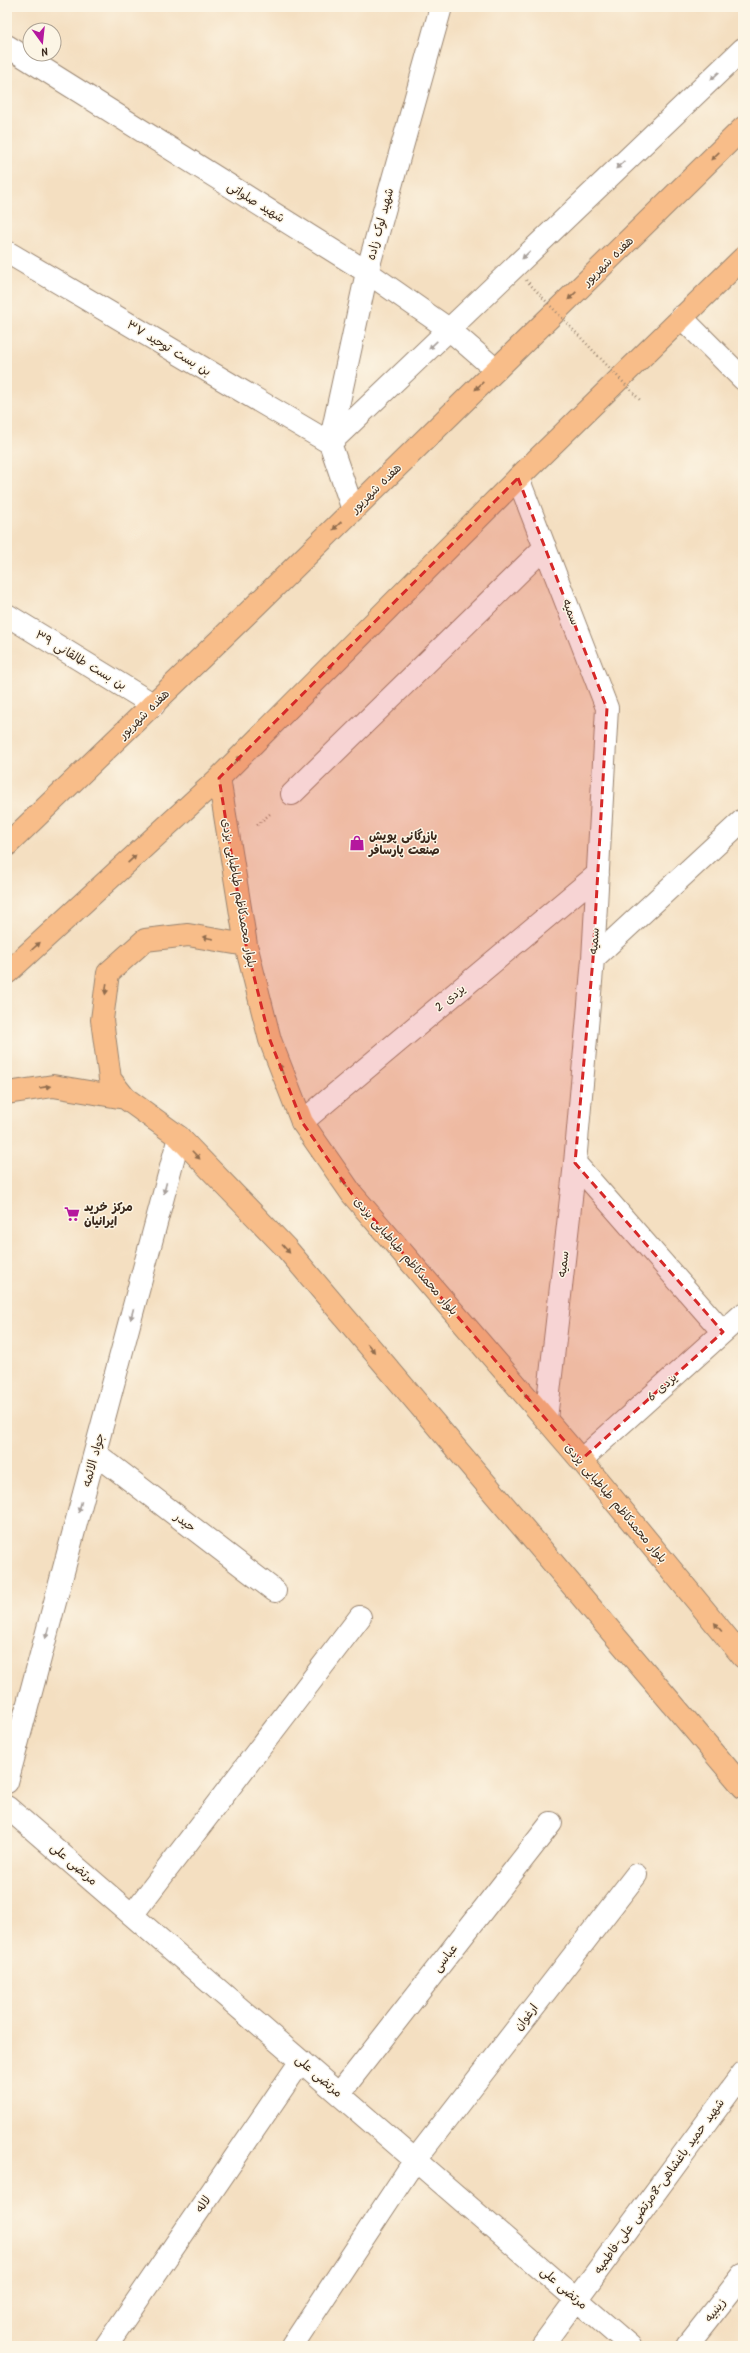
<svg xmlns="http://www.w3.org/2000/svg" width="750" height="2353" viewBox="0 0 750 2353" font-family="Kalam,'Playpen Sans Arabic',sans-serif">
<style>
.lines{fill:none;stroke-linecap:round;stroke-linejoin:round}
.minor-casing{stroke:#988470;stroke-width:24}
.major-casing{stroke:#988470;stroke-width:24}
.path{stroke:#988470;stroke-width:2.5;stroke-dasharray:1 3;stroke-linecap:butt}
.minor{stroke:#fff;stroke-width:22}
.major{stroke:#f8bd89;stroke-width:22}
.path-bridge{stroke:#988470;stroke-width:2.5;stroke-dasharray:1 3;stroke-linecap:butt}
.oneway{fill:#a79f9a}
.oneway2{fill:#906c4e}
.marked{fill:#d62828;fill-opacity:0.2;stroke:#d62828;stroke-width:3;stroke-dasharray:8 5;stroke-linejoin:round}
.labels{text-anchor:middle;stroke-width:3;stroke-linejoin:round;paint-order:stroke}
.street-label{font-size:12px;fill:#3b2a1e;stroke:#fcf5e5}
.poi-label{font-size:12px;font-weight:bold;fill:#3b2a1e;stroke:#fcf5e5;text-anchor:start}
</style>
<rect width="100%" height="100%" fill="#fcf5e5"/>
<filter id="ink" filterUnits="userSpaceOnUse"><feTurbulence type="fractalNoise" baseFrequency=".025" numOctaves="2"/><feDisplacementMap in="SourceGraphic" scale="8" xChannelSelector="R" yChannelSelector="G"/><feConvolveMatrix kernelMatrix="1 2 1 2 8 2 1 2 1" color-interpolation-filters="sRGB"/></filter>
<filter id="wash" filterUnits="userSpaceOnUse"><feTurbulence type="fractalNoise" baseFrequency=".012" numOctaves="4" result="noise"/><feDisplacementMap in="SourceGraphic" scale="16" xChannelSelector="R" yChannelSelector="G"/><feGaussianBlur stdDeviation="0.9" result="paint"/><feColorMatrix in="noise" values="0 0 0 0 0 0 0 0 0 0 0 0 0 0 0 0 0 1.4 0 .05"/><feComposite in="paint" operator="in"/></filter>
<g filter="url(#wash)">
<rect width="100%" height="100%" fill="#f4dfc1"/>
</g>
<g filter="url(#ink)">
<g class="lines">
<defs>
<path id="minor" d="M7 46 367 272 450 330 496 370
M7 252 330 443 367 272 441 7
M681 317 743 379
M518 478 607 708 593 959 575 1163 546 1419
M353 510 330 443 743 49
M7 615 154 705
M292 794 545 547
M593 959 743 820
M302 1122 598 874
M575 1163 723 1332
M95 1453 275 1591
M581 1460 743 1314
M7 1782 179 1137
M7 1807 630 2346
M132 1915 360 1617
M339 2094 551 1823
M106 2346 301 2061
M292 2346 415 2160 636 1875
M542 2346 743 2073
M687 2346 743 2275"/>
<path id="major" d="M219 778 246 945 270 1040 302 1122 352 1194 581 1460 743 1657
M7 845 255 606 743 128
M7 973 219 778 518 478 743 258
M7 1093 53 1086 125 1098 179 1137 286 1248 743 1787
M125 1098 110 1079 102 1020 108 973 145 940 188 935 246 945"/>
</defs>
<use href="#minor" class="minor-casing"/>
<use href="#major" class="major-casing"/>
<path class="path" d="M257 825 271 813"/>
<use href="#minor" class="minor"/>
<use href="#major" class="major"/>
<path class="path-bridge" d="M526 280 641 401"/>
</g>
<defs><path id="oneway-solid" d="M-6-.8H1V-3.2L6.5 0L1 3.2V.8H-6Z"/></defs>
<g class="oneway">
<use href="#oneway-solid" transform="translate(715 76) rotate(137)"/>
<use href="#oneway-solid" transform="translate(620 165) rotate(137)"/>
<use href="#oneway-solid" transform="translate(526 255) rotate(136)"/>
<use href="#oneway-solid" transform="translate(433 345) rotate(136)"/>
<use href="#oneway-solid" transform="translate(165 1188) rotate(105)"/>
<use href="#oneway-solid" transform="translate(132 1314) rotate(105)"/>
<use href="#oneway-solid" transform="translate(80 1507) rotate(105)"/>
<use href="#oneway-solid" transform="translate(47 1633) rotate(105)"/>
</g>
<g class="oneway2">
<use href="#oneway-solid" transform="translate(715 156) rotate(136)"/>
<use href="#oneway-solid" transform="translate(572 296) rotate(136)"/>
<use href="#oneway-solid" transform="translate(479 386) rotate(136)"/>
<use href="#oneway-solid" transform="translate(337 526) rotate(136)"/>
<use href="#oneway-solid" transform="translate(329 668) rotate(-45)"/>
<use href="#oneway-solid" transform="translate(237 760) rotate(-45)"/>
<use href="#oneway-solid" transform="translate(132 859) rotate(-43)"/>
<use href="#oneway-solid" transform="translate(208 938) rotate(-170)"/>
<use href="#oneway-solid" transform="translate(36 946) rotate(-42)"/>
<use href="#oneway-solid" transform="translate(106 989) rotate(97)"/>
<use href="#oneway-solid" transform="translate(281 1069) rotate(-111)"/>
<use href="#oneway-solid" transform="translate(45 1087) rotate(-9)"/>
<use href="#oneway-solid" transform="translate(196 1155) rotate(46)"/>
<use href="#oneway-solid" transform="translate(344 1182) rotate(-125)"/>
<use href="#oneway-solid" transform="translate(286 1249) rotate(48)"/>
<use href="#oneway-solid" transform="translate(371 1348) rotate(50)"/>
<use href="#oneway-solid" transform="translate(528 1398) rotate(-131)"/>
<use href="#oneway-solid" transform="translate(718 1627) rotate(-130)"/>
</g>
</g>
<path class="marked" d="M518 478 607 708 593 959 575 1163 723 1332 581 1460 352 1194 302 1122 270 1040 246 945 219 778Z"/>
<defs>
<symbol id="shop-bare" viewBox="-9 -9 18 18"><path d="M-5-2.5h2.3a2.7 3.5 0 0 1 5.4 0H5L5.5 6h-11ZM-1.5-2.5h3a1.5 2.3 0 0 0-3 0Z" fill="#b5179e" stroke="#fcf5e5" stroke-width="2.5" paint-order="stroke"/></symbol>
<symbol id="supermarket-bare" viewBox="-9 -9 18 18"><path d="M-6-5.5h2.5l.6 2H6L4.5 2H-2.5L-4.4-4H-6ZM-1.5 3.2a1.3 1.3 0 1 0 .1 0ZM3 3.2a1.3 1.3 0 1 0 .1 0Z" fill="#b5179e" stroke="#fcf5e5" stroke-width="2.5" paint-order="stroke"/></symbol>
</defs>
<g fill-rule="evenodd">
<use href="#shop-bare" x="346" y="832" width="22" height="22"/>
<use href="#supermarket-bare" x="61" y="1203" width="22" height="22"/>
</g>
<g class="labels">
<g class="street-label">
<text transform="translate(256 202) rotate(32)" y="4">شهید صلواتی</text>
<text transform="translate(380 224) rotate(-75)" y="4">شهید لوک زاده</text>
<text transform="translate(608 261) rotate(-44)" y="4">هفده شهریور</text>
<text transform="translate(169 348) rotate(31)" y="4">بن بست توحید ۳۷</text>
<text transform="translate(376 488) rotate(-44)" y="4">هفده شهریور</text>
<text transform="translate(571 612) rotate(69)" y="4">سمیه</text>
<text transform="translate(81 660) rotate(31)" y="4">بن‌ بست طالقانی ۳۹</text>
<text transform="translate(144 714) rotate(-44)" y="4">هفده شهریور</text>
<text transform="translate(239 893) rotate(80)" y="4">بلوار محمدکاظم طباطبایی یزدی</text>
<text transform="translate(594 941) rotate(-86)" y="4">سمیه</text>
<text transform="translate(450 998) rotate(-40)" y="4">یزدی 2</text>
<text transform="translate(406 1256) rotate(49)" y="4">بلوار محمدکاظم طباطبایی یزدی</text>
<text transform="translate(563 1264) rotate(-84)" y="4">سمیه</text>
<text transform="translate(662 1387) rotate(-42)" y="4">یزدی 6</text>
<text transform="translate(93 1460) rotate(-75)" y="4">جواد الائمه</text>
<text transform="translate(616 1503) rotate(50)" y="4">بلوار محمدکاظم طباطبایی یزدی</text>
<text transform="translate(185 1522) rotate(37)" y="4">حیدر</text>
<text transform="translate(74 1864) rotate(41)" y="4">مرتضی علی</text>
<text transform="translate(445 1958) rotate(-52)" y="4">عباسی</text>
<text transform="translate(526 2017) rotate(-52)" y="4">ارغوان</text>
<text transform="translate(319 2076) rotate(41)" y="4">مرتضی علی</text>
<text transform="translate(659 2186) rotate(-54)" y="4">شهید حمید باغشاهی-8مرتضی علی-فاطمیه</text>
<text transform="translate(203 2204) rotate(-56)" y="4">لاله</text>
<text transform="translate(564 2288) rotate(41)" y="4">مرتضی علی</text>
<text transform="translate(715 2310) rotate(-52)" y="4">زینبیه</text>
</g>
<g class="poi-label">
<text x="369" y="840">بازرگانی پویش<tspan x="369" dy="14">صنعت پارسافر</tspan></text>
<text x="84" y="1211">مرکز خرید<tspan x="84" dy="14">ایرانیان</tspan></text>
</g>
</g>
<rect width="750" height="2353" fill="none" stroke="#fcf5e5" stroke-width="24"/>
<g transform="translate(42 42) rotate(165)"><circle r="19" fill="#fcf5e5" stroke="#afa495"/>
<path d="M0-3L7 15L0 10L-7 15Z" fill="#b5179e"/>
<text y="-6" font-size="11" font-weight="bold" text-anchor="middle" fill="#3b2a1e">N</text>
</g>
</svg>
